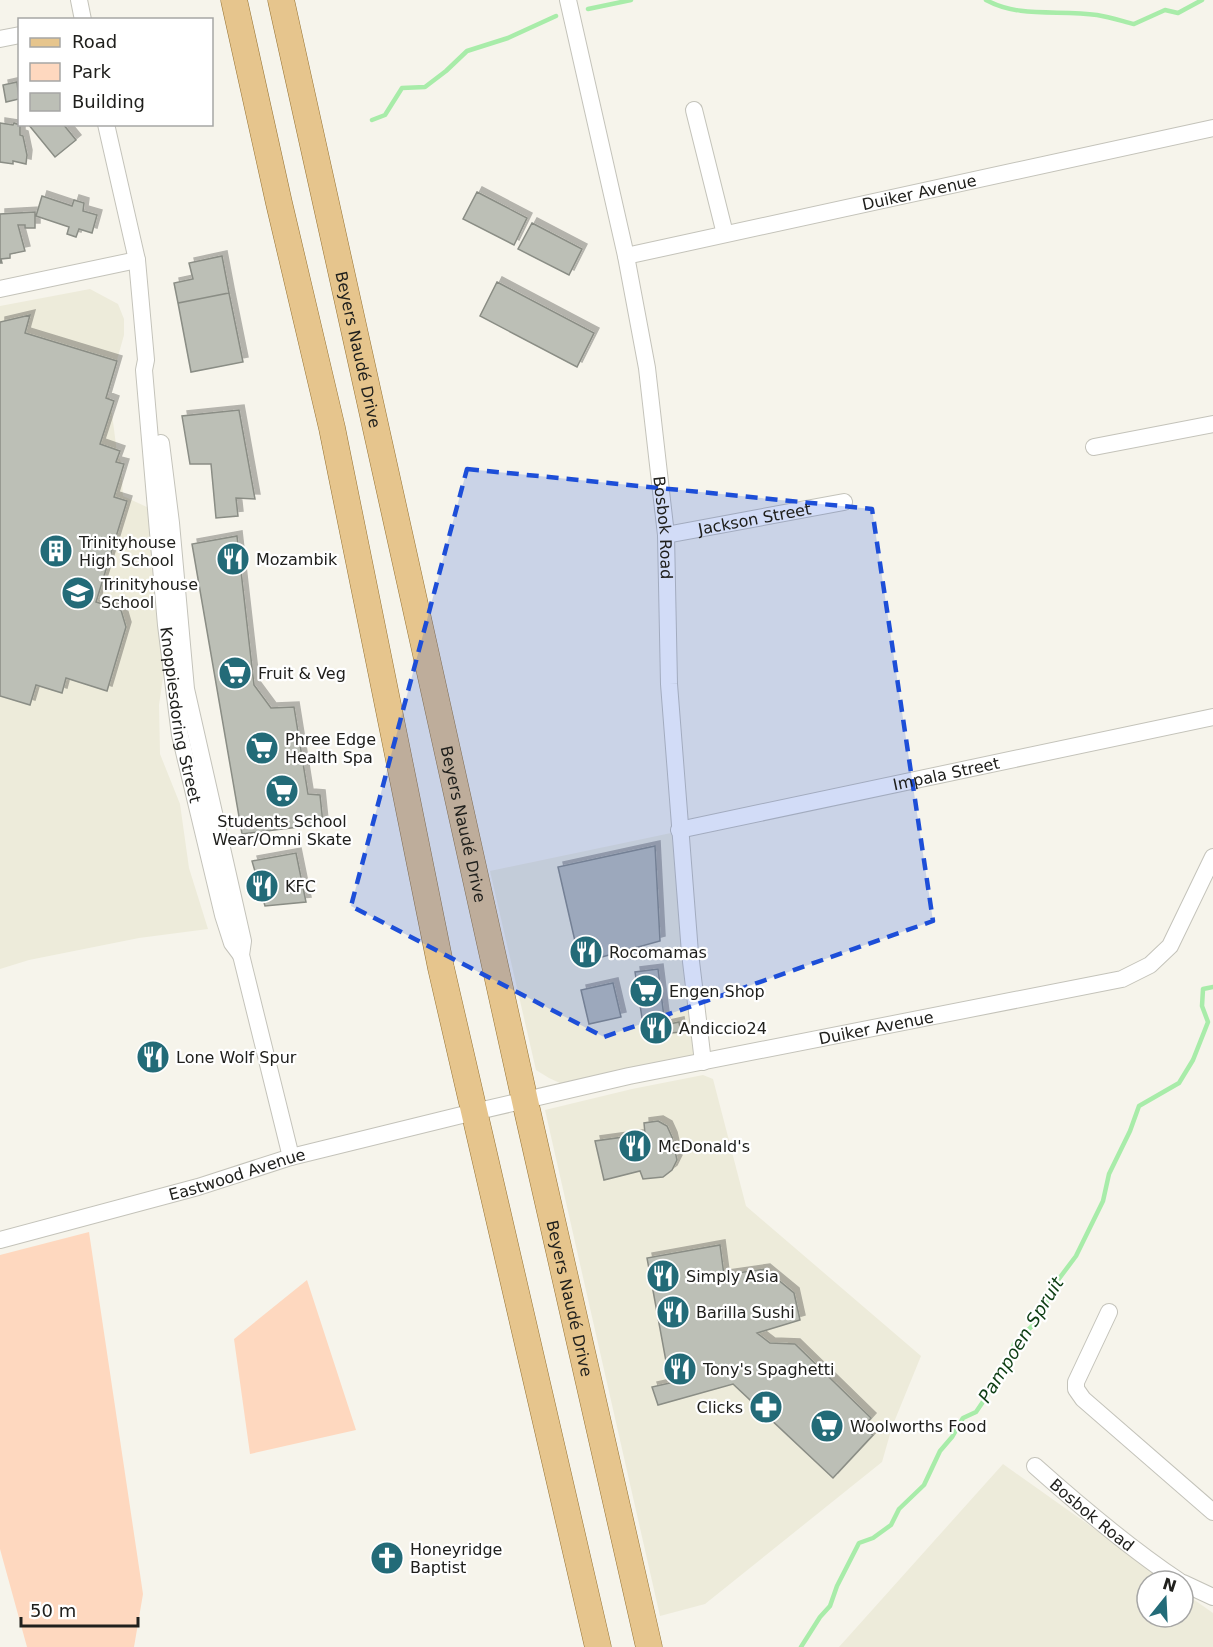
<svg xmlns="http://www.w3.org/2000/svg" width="1213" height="1647" viewBox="0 0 1213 1647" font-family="'DejaVu Sans',sans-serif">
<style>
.built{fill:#edebda}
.green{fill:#fed8bf}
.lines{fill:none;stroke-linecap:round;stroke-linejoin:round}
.stream{stroke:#a8eca9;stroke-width:4.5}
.building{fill:#bcbfb6;stroke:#8a8d85;stroke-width:1.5;filter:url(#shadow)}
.minor-casing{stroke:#c4c3ba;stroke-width:18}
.primary-casing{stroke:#967334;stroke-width:27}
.minor{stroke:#fff;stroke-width:16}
.primary{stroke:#e6c58d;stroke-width:26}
.marked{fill:#1d4ed8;fill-opacity:0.2;stroke:#1d4ed8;stroke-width:4.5;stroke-dasharray:12 8;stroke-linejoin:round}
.labels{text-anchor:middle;stroke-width:4.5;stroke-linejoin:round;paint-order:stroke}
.street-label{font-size:16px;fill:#20201d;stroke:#fff}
.poi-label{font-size:16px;fill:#20201d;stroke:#fff;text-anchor:start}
.water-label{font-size:18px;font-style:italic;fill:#0d3d13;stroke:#fff}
</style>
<defs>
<filter id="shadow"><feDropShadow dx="5" dy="-5" stdDeviation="0" flood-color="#0004"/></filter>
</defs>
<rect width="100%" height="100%" fill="#f6f4eb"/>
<path class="built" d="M90 289 118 304 124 319V335L107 396 110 398 117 453 121 462 123 496 149 508 163 678 159 705 160 754 180 804 189 868 208 929 139 938 29 960 0 969V306Z
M676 832 695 1057 562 1084 549 1078 536 1070 490 871Z
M703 1075 713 1079 746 1206 921 1356 892 1427 882 1462 705 1604 660 1616 545 1110 632 1089Z
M1003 1464 1168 1581H1147V1617H1183V1592L1213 1613V1647H839Z"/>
<path class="green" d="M89 1232 143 1594 134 1647H27L0 1549V1255Z
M307 1280 356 1430 250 1454 234 1339Z"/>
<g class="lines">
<path class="stream" d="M986 0C1021 19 1060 9 1097 15 1110 17 1122 21 1134 24L1165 10 1178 13 1202 0
M588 9 631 0
M372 120 385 115 402 88 425 87 446 71 467 51 508 38 556 16
M801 1647 820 1617 830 1606 837 1586 859 1543 873 1538 891 1525 899 1509 924 1485 940 1451 952 1437 963 1418 976 1412 1006 1368 1014 1344 1039 1319 1055 1284 1076 1256 1103 1201 1109 1174 1130 1131 1139 1106 1179 1083 1193 1060 1208 1022 1202 1006 1203 989 1213 987"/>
</g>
<path class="building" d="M17 82 19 99 6 102 3 85Z
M0 123 13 125 14 123 20 125V135L23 136 27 155 26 164 13 161V164L0 162Z
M28 124H63L76 140 55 157Z
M477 192 527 218 514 245 463 219Z
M42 196 72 206 74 200 84 203 83 211 97 215 92 233 79 229 76 237 67 234 69 227 36 216Z
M35 212V228H25V225H18L25 251 10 254V258L1 259 2 263H0V214Z
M532 223 582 249 569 275 518 249Z
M222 256 229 293 178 303 174 283 193 279 189 263Z
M497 282 594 333 577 367 480 316Z
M229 293 243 362 191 372 178 303Z
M30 315 25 333 117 361 106 398 114 401 100 444 120 451 116 462 124 464 114 497 127 501 96 602 121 610 126 627 107 691 66 678 62 693 36 685 30 705 0 696V322Z
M239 410 255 499 236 498 238 516 216 518 211 464H190L182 416Z
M237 536 254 685 271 708 294 707 308 794 320 795 323 824 242 834 192 544Z
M655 846 660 941 580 963 558 867Z
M296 853 306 902 265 906 252 861Z
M658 969 665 1025 679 1022 681 1032 650 1035 649 1017 642 1018 635 972Z
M613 983 621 1017 589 1024 581 990Z
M658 1121 667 1126 672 1137 677 1160 672 1170 663 1177 643 1179 640 1171 604 1180 595 1141 645 1134 644 1123Z
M720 1245 724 1275 765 1269 794 1293 800 1320 757 1333 770 1343 795 1344 871 1418 863 1427 873 1435 833 1478 733 1384 658 1405 652 1387 670 1383 647 1258Z"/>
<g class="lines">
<defs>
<g id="minor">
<path d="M79 0 83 20"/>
<path id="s1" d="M568 0 626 256 647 368 666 535 669 684 690 953 703 1062"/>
<path d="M0 39 20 35"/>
<path d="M694 110 725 234"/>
<path id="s2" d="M106 124 137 260 146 360 144 370 166 625 180 735 223 915 232 943 241 955"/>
<path id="s3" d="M626 256 1213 128"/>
<path d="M0 289 137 260"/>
<path d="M161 443 171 523 186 689 243 941 241 955 291 1157"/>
<path d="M1094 447 1213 424"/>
<path id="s4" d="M666 535 844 502"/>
<path id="s5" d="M679 830 1213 717"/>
<path id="s6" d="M0 1240 198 1187 291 1157 474 1112 629 1076 1122 979 1150 965 1170 946 1213 857"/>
<path d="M1109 1312 1076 1382V1389L1083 1399 1213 1512"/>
<path id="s7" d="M1035 1466C1081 1507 1128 1547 1179 1581"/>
<path d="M1183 1583 1213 1597"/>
</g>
<g id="primary">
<path d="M234 0 279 203 332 428 441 968 598 1647"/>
<path id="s8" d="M281 0 525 1101 649 1647"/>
</g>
</defs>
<use href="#minor" class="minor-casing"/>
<use href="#primary" class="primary-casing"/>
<use href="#minor" class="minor"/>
<use href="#primary" class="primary"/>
</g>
<path class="marked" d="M467 469 872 509 933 921 604 1037 351 906Z"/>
<defs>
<symbol id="building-disc" viewBox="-11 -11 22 22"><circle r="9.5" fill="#236b78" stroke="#fff"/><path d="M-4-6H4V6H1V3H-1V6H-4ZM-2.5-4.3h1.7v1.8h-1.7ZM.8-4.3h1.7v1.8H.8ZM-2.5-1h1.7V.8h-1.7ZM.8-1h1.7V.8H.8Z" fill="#fff"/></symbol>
<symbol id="restaurant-disc" viewBox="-11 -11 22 22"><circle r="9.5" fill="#236b78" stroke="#fff"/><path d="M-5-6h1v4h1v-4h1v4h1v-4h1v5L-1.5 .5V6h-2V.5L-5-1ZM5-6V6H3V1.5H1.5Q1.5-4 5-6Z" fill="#fff"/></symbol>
<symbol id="school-disc" viewBox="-11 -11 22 22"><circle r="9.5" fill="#236b78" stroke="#fff"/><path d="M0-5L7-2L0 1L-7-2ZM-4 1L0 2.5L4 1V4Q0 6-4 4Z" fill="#fff"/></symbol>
<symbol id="supermarket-disc" viewBox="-11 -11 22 22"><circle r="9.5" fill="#236b78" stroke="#fff"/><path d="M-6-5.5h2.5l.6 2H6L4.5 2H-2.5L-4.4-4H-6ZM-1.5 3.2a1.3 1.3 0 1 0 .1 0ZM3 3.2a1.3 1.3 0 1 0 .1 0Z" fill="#fff"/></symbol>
<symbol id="pharmacy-disc" viewBox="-11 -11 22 22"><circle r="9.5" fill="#236b78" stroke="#fff"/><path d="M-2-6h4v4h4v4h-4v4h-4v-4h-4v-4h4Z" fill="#fff"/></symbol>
<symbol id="church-disc" viewBox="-11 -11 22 22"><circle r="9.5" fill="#236b78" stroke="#fff"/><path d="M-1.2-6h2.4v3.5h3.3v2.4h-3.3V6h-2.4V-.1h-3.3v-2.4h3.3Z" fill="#fff"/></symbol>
</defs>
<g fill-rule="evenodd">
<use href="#building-disc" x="37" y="532" width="38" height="38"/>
<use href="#restaurant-disc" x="214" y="540" width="38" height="38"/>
<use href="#school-disc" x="59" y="574" width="38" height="38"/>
<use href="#supermarket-disc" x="216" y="654" width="38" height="38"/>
<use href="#supermarket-disc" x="243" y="729" width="38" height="38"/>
<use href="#supermarket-disc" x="263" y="772" width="38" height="38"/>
<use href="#restaurant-disc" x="243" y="867" width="38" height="38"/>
<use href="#restaurant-disc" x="567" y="933" width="38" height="38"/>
<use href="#supermarket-disc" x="627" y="972" width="38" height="38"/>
<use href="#restaurant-disc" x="637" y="1009" width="38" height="38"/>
<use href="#restaurant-disc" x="134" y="1038" width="38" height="38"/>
<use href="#restaurant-disc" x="616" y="1127" width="38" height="38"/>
<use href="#restaurant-disc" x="644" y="1257" width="38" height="38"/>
<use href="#restaurant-disc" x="654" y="1293" width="38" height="38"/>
<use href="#restaurant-disc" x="661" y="1350" width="38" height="38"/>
<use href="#pharmacy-disc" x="747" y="1388" width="38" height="38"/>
<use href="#supermarket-disc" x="808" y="1407" width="38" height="38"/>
<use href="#church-disc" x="368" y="1539" width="38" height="38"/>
</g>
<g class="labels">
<g class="street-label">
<text dy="6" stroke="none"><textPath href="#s3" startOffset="300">Duiker Avenue</textPath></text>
<text dy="6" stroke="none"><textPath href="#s8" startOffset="358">Beyers Naudé Drive</textPath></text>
<text dy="6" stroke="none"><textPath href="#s4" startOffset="90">Jackson Street</textPath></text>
<text dy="6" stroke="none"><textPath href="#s1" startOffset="537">Bosbok Road</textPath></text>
<text dy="6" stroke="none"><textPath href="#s2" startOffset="597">Knoppiesdoring Street</textPath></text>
<text dy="6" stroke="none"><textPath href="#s5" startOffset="273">Impala Street</textPath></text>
<text dy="6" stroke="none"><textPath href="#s8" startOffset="844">Beyers Naudé Drive</textPath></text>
<text dy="6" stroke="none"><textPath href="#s6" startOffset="902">Duiker Avenue</textPath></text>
<text dy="6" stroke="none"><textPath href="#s6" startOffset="246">Eastwood Avenue</textPath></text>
<text dy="6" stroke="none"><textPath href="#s8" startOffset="1330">Beyers Naudé Drive</textPath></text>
<text dy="6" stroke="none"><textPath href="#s7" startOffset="75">Bosbok Road</textPath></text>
</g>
<g class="poi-label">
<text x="79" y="548">Trinityhouse<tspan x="79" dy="18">High School</tspan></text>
<text x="256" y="565">Mozambik</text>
<text x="101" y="590">Trinityhouse<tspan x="101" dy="18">School</tspan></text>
<text x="258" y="679">Fruit &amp; Veg</text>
<text x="285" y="745">Phree Edge<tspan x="285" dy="18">Health Spa</tspan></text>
<text x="282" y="827" text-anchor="middle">Students School<tspan x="282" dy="18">Wear/Omni Skate</tspan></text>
<text x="285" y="892">KFC</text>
<text x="609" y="958">Rocomamas</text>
<text x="669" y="997">Engen Shop</text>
<text x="679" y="1034">Andiccio24</text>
<text x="176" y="1063">Lone Wolf Spur</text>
<text x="658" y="1152">McDonald's</text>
<text x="686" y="1282">Simply Asia</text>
<text x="696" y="1318">Barilla Sushi</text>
<text x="703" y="1375">Tony's Spaghetti</text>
<text x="743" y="1413" text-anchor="end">Clicks</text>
<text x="850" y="1432">Woolworths Food</text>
<text x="410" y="1555">Honeyridge<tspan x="410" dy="18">Baptist</tspan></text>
</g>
<g class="water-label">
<text transform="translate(1021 1340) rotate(-58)" y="6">Pampoen Spruit</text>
</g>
</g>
<rect x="18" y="18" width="195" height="108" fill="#ffffff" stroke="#a6a6a5" stroke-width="1.5"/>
<rect x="30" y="38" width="30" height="9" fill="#e6c58d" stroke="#a6a6a5" stroke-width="1.5"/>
<text x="72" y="48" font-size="18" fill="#20201d">Road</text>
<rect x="30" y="63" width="30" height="18" fill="#fed8bf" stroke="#a6a6a5" stroke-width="1.5"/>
<text x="72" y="78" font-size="18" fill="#20201d">Park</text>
<rect x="30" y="93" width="30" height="18" fill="#bcbfb6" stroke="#a6a6a5" stroke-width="1.5"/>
<text x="72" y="108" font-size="18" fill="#20201d">Building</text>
<g transform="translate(1165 1599) rotate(18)"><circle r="28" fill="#ffffff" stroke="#a6a6a5" stroke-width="1.5"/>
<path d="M0-4.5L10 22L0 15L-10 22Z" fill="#236b78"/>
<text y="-9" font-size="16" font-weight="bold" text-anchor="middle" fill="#20201d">N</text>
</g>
<path d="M21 1617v9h117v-9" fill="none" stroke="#20201d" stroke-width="3"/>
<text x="30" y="1617" font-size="18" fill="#20201d" stroke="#ffffff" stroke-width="4.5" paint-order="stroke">50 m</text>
</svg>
